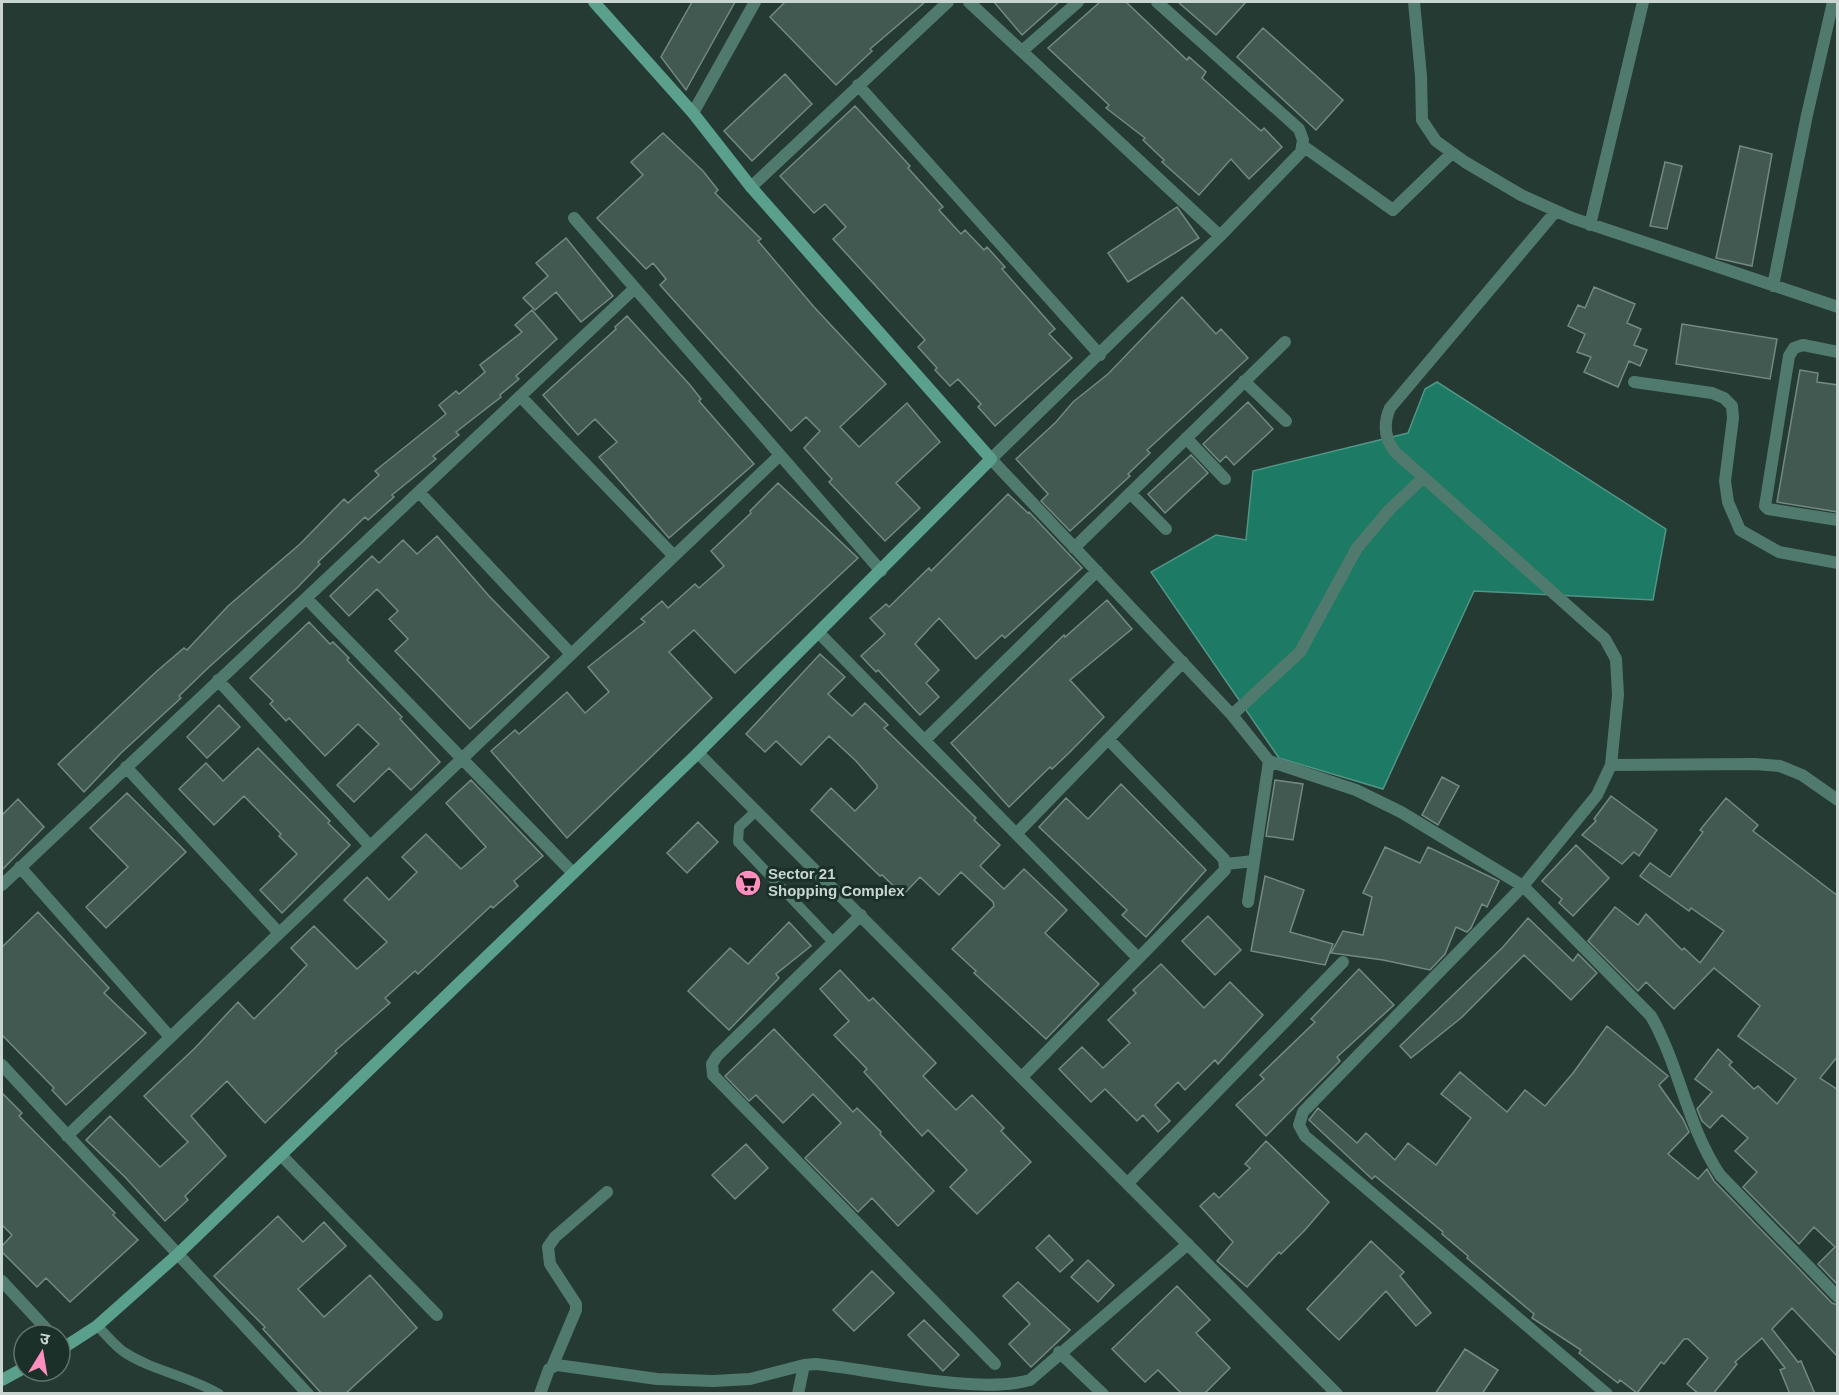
<svg xmlns="http://www.w3.org/2000/svg" width="1839" height="1395" viewBox="0 0 1839 1395" font-family="Arial,'Noto Sans Devanagari',sans-serif">
<style>
.water{fill:#1c7a65;stroke:#509585;stroke-width:1.5}
.building{fill:#425952;stroke:#728a82;stroke-width:1.5}
.lines{fill:none;stroke-linecap:round;stroke-linejoin:round}
.lane{stroke:#507a6d;stroke-width:10}
.street{stroke:#507a6d;stroke-width:12}
.secondary{stroke:#5aa08d;stroke-width:12}
.labels{text-anchor:middle;stroke-width:6;stroke-linejoin:round;paint-order:stroke}
.poi-label{font-size:15px;font-weight:bold;fill:#c8d5d1;stroke:#1a3029;text-anchor:start}
</style>
<rect width="100%" height="100%" fill="#243a33"/>
<path class="water" d="M1437 382 1666 529 1653 600 1474 591 1383 789 1279 758 1151 572 1216 535 1246 540 1253 471 1408 433 1425 389Z"/>
<path class="building" d="M692 2H735L686 90 661 57Z
M785 2H925L870 49 872 51 836 85 770 17Z
M994 2H1059L1022 35Z
M1100 2H1126L1187 60 1189 57 1206 72 1202 78 1261 131 1264 128 1282 147 1249 179 1231 159 1199 195 1162 162 1164 160 1143 140 1145 138 1106 108 1109 105 1048 48Z
M1178 2H1246L1216 35Z
M1263 28 1343 100 1316 130 1237 57Z
M785 74 812 104 752 161 724 131Z
M855 106 910 166 908 168 943 207 939 210 961 234 965 230 984 250 987 247 1005 267 1002 269 1055 329 1049 334 1072 358 995 426 978 407 981 404 958 379 950 386 935 370 937 368 918 347 925 340 833 239 846 227 825 204 814 213 780 176Z
M663 133 703 171 718 190 715 193 761 239 758 241 814 307 886 384 840 427 859 447 907 403 940 442 896 483 920 508 885 541 829 482 832 479 804 448 820 431 806 417 791 431 660 285 666 279 653 263 646 269 597 218 643 175 631 162Z
M1740 146 1772 154 1752 266 1716 258Z
M1665 162 1682 166 1667 229 1650 226Z
M1177 207 1199 238 1128 282 1108 253Z
M566 238 613 296 581 322 556 292 535 310 523 298 548 276 536 263Z
M1594 287 1635 304 1627 323 1641 329 1634 345 1647 350 1640 366 1629 361 1618 387 1584 372 1591 357 1577 352 1585 334 1568 326 1578 305 1585 308Z
M1182 297 1216 334 1221 329 1248 358 1147 450 1150 453 1128 474 1130 476 1070 531 1041 501 1048 494 1016 459 1056 422 1073 402 1108 374Z
M532 310 557 339 516 376 519 379 500 395 501 397 456 432 459 435 433 456 436 459 392 495 394 497 368 520 365 517 318 562 320 564 297 588 208 668 179 696 181 698 121 753 84 792 58 764 157 671 184 648 187 650 228 606 300 544 344 499 348 503 379 475 375 471 446 414 439 405 456 391 459 394 485 372 480 365 522 332 515 325Z
M627 316 690 385 701 399 699 401 754 464 669 538 599 457 617 442 595 419 578 435 543 395 616 329 615 327Z
M1682 324 1777 339 1770 379 1676 364Z
M1800 370 1818 373 1817 382 1838 385V512L1777 502Z
M1248 402 1273 429 1234 465 1226 456 1220 462 1203 444Z
M1191 455 1208 473 1165 513 1148 494Z
M778 483 858 558 735 673 694 630 669 652 712 698 567 838 491 751 515 730 519 734 567 692 585 713 609 692 588 667 645 622 641 619 662 601 668 608 695 584 699 588 724 566 711 551 751 513 750 511Z
M1008 494 1028 513 1029 512 1082 568 1005 638 1002 635 976 659 939 618 915 644 939 670 926 683 939 697 920 715 878 670 876 672 861 656 885 634 870 618 886 604 889 607 929 568 931 571Z
M437 536 489 596 549 657 470 729 395 651 408 639 389 619 398 611 377 589 349 616 330 596 372 556 379 563 403 540 417 554Z
M1107 600 1132 629 1070 680 1104 717 1069 753 1052 769 1050 767 1009 807 951 743 1064 635 1065 637Z
M309 622 330 644 333 642 349 658 347 660 402 717 400 719 440 762 411 790 389 768 354 802 337 785 379 744 358 724 325 756 289 718 286 721 270 704 273 701 250 678Z
M820 654 845 677 828 694 852 716 865 703 888 725 884 728 976 818 974 820 1000 845 980 866 1004 889 1024 869 1067 910 1045 933 1099 984 1046 1039 974 973 976 971 952 949 994 906 993 902 961 872 939 895 920 877 903 895 882 875 880 876 811 810 831 788 855 811 877 788V785L856 761 829 736 801 765 776 741 765 752 746 734Z
M219 705 240 727 207 758 187 737Z
M258 748 330 821 328 823 350 845 282 913 260 890 297 854 279 836 281 834 244 796 214 825 179 789 206 763 223 781Z
M1442 777 1459 786 1438 825 1422 815Z
M471 780 543 856 514 881 518 886 493 908 491 906 418 974 415 971 385 998 390 1003 335 1051 337 1053 265 1123 227 1081 191 1116 226 1156 185 1196 188 1200 165 1221 125 1177 86 1140 110 1116 160 1167 188 1142 144 1096 195 1048 238 1002 254 1019 283 990 307 965 291 948 314 926 357 969 387 942 344 900 367 877 389 900 417 872 402 857 426 834 461 869 486 847 446 803Z
M1275 780 1303 784 1293 840 1266 836Z
M1121 784 1206 870 1146 937 1122 915 1127 910 1039 827 1066 798 1088 819Z
M127 793 186 852 106 928 86 907 128 867 90 828Z
M1611 796 1657 830 1639 856 1634 852 1622 864 1582 835 1596 821 1594 819Z
M1726 798 1758 825 1753 831 1838 896V1056L1820 1078 1838 1090V1285L1818 1264 1835 1247 1814 1227 1799 1244 1743 1187 1757 1172 1735 1151 1748 1138 1722 1115 1710 1128 1702 1121 1697 1109 1712 1092 1695 1079 1718 1049 1732 1062 1729 1065 1754 1089 1758 1086 1777 1104 1796 1079 1738 1036 1760 1006 1714 968 1674 1009 1646 982 1638 991 1588 941 1615 907 1638 925 1646 914 1682 950 1684 948 1700 963 1724 931 1691 908 1689 911 1640 876 1650 863 1670 877 1703 832 1700 830Z
M18 799 44 827 2 870V815Z
M698 822 718 842 687 873 667 853Z
M1576 845 1609 878 1573 916 1559 903 1562 899 1542 881Z
M1385 847 1420 863 1428 847 1499 881 1487 907 1482 904 1471 928 1467 932 1456 927 1445 954 1430 970 1383 960 1331 953 1343 931 1363 935 1372 897 1363 893Z
M1265 876 1304 890 1290 932 1333 944 1325 965 1251 951Z
M38 912 109 988 104 993 146 1033 66 1105 52 1090 54 1088 2 1035V947Z
M1208 916 1241 950 1215 975 1182 941Z
M1528 918 1573 961 1578 954 1597 973 1571 1000 1524 955 1461 1018 1411 1058 1400 1046 1503 947Z
M789 922 811 946 776 974 779 978 729 1030 688 991 730 948 748 964Z
M1161 964 1204 1008 1230 982 1263 1015 1218 1064 1215 1060 1185 1090 1178 1082 1155 1105 1170 1121 1158 1132 1143 1115 1137 1121 1105 1089 1091 1102 1059 1069 1082 1047 1103 1068 1130 1043 1108 1020 1136 993 1133 990Z
M1359 969 1394 1005 1337 1057 1340 1061 1266 1136 1236 1105 1264 1079 1260 1075 1315 1022 1311 1019Z
M840 970 869 1001 873 998 936 1063 923 1076 956 1110 972 1095 1004 1128 1001 1131 1031 1162 977 1214 950 1187 967 1170 928 1130 922 1136 864 1072 867 1069 834 1035 849 1021 820 989Z
M1607 1026 1668 1076 1659 1085 1683 1119 1689 1132 1668 1154 1698 1179 1707 1169 1714 1181 1832 1303 1838 1305V1357L1792 1308 1772 1329 1798 1362 1801 1361 1815 1394H1790L1780 1370 1785 1368 1762 1338 1735 1362 1737 1364 1713 1394H1699L1687 1384 1708 1358 1688 1339H1684L1664 1364 1661 1362 1637 1393 1620 1380 1618 1383 1579 1353 1581 1350 1532 1318 1534 1314 1467 1258 1468 1256 1442 1234 1443 1232 1375 1176 1372 1179 1309 1120 1318 1108 1357 1143 1366 1133 1395 1160 1408 1143 1436 1165 1471 1118 1441 1094 1460 1072 1507 1112 1525 1090 1545 1106 1573 1073Z
M774 1029 853 1112 857 1108 881 1132 880 1134 934 1191 898 1226 872 1198 858 1212 805 1158 841 1123 813 1094 783 1123 756 1095 749 1101 725 1076Z
M2 1093 22 1113 19 1116 115 1213 113 1215 138 1240 70 1302 46 1278 37 1287 2 1252V1246L12 1235 2 1225Z
M1266 1141 1329 1202 1305 1230 1281 1254 1279 1252 1247 1287 1217 1261 1233 1242 1200 1206 1214 1193 1219 1198 1250 1168 1245 1164Z
M746 1144 768 1168 735 1199 712 1175Z
M278 1216 303 1242 324 1222 346 1246 298 1289 324 1317 370 1275 417 1328 345 1394H322L263 1329 265 1327 214 1276Z
M1049 1235 1073 1260 1060 1272 1036 1248Z
M1371 1241 1404 1272 1400 1276 1431 1313 1416 1326 1386 1291 1339 1340 1307 1309Z
M1088 1260 1114 1285 1098 1302 1071 1277Z
M872 1271 894 1293 854 1331 833 1310Z
M1018 1282 1070 1330 1031 1367 1009 1344 1030 1324 1003 1296Z
M1177 1286 1210 1320 1196 1333 1230 1368 1204 1394H1182L1158 1370 1145 1382 1112 1349Z
M924 1320 959 1355 943 1371 908 1335Z
M1465 1349 1498 1370 1482 1394H1435Z"/>
<g class="lines">
<path class="lane" d="M756 811 739 827 738 842 833 942
M97 1326C106 1334 114 1345 124 1352 153 1371 189 1376 219 1394"/>
<path class="street" d="M969 2 1220 236
M1157 2 1299 129 1303 140 1301 152 1220 236 991 459 1232 715 1269 761 1356 790 1401 812 1523 886 1651 1016C1680 1067 1687 1126 1720 1175L1838 1297
M1414 2 1421 76 1422 120 1436 141 1465 162 1521 195 1572 218 1838 307
M1022 51 1078 2
M858 85 1100 355
M693 113 755 2
M1303 146 1393 210 1452 153
M751 187 948 2
M1556 211 1390 408C1383 424 1384 438 1395 452L1605 639 1616 659 1618 695 1611 765 1597 795 1523 886 1303 1112 1299 1125 1305 1136 1607 1394
M574 218 881 571
M1590 225 1643 2
M1773 286 1807 115 1833 2
M1838 352 1803 345 1794 348 1789 356 1765 506 1768 509 1838 520
M1244 381 1286 421
M1634 382 1712 393 1724 398 1732 406 1733 418 1725 481 1728 502 1740 530 1779 552 1838 563
M520 396 674 556
M1186 438 1225 479
M419 492 571 654
M1130 493 1166 529
M1074 548 1285 342
M306 598 573 873
M819 633 1138 958
M218 680 370 846
M1232 715 1300 652 1357 548 1390 509 1423 478
M925 740 1097 571
M698 753 1337 1394
M1611 765 1755 764 1780 766 1802 775 1838 800
M126 767 279 933
M1016 834 1183 662
M1226 864 1254 861
M20 867 170 1037
M2 885 635 288
M1248 902 1269 761
M861 915 717 1056 712 1064 713 1075 995 1364
M2 1065 308 1394
M1022 1077 1225 870 1224 859 1108 739
M67 1136 780 455
M281 1155 437 1315
M1128 1183 1343 962
M2 1281 52 1335
M1059 1352 1103 1394
M552 1367 576 1310V1304L550 1264 548 1247 555 1237 607 1192
M540 1394 549 1369 557 1365 657 1379 713 1381 750 1379 804 1365 816 1364C875 1370 977 1395 1030 1380L1188 1244
M798 1394 804 1365"/>
<path class="secondary" d="M60 1350 97 1326 177 1255 698 753 991 459 751 187 693 113 594 2
M2 1380 24 1368"/>
</g>
<defs>
<symbol id="supermarket-disc" viewBox="-11 -11 22 22"><circle r="9.5" fill="#fe8ebe" stroke="#1a3029"/><path d="M-6-5.5h2.5l.6 2H6L4.5 2H-2.5L-4.4-4H-6ZM-1.5 3.2a1.3 1.3 0 1 0 .1 0ZM3 3.2a1.3 1.3 0 1 0 .1 0Z" fill="#111"/></symbol>
</defs>
<g fill-rule="evenodd">
<use href="#supermarket-disc" x="733" y="868" width="30" height="30"/>
</g>
<g class="labels">
<g class="poi-label">
<text x="768" y="879">Sector 21<tspan x="768" dy="17">Shopping Complex</tspan></text>
</g>
</g>
<rect width="1839" height="1395" fill="none" stroke="#c8d5d1" stroke-width="6"/>
<g transform="translate(42 1353) rotate(11)"><circle r="28" fill="#1a3029" stroke="#60726c" stroke-width="1.5"/>
<path d="M0-4.5L10 22L0 15L-10 22Z" fill="#fe8ebe"/>
<text y="-9" font-size="16" font-weight="bold" text-anchor="middle" fill="#c8d5d1">उ</text>
</g>
</svg>
